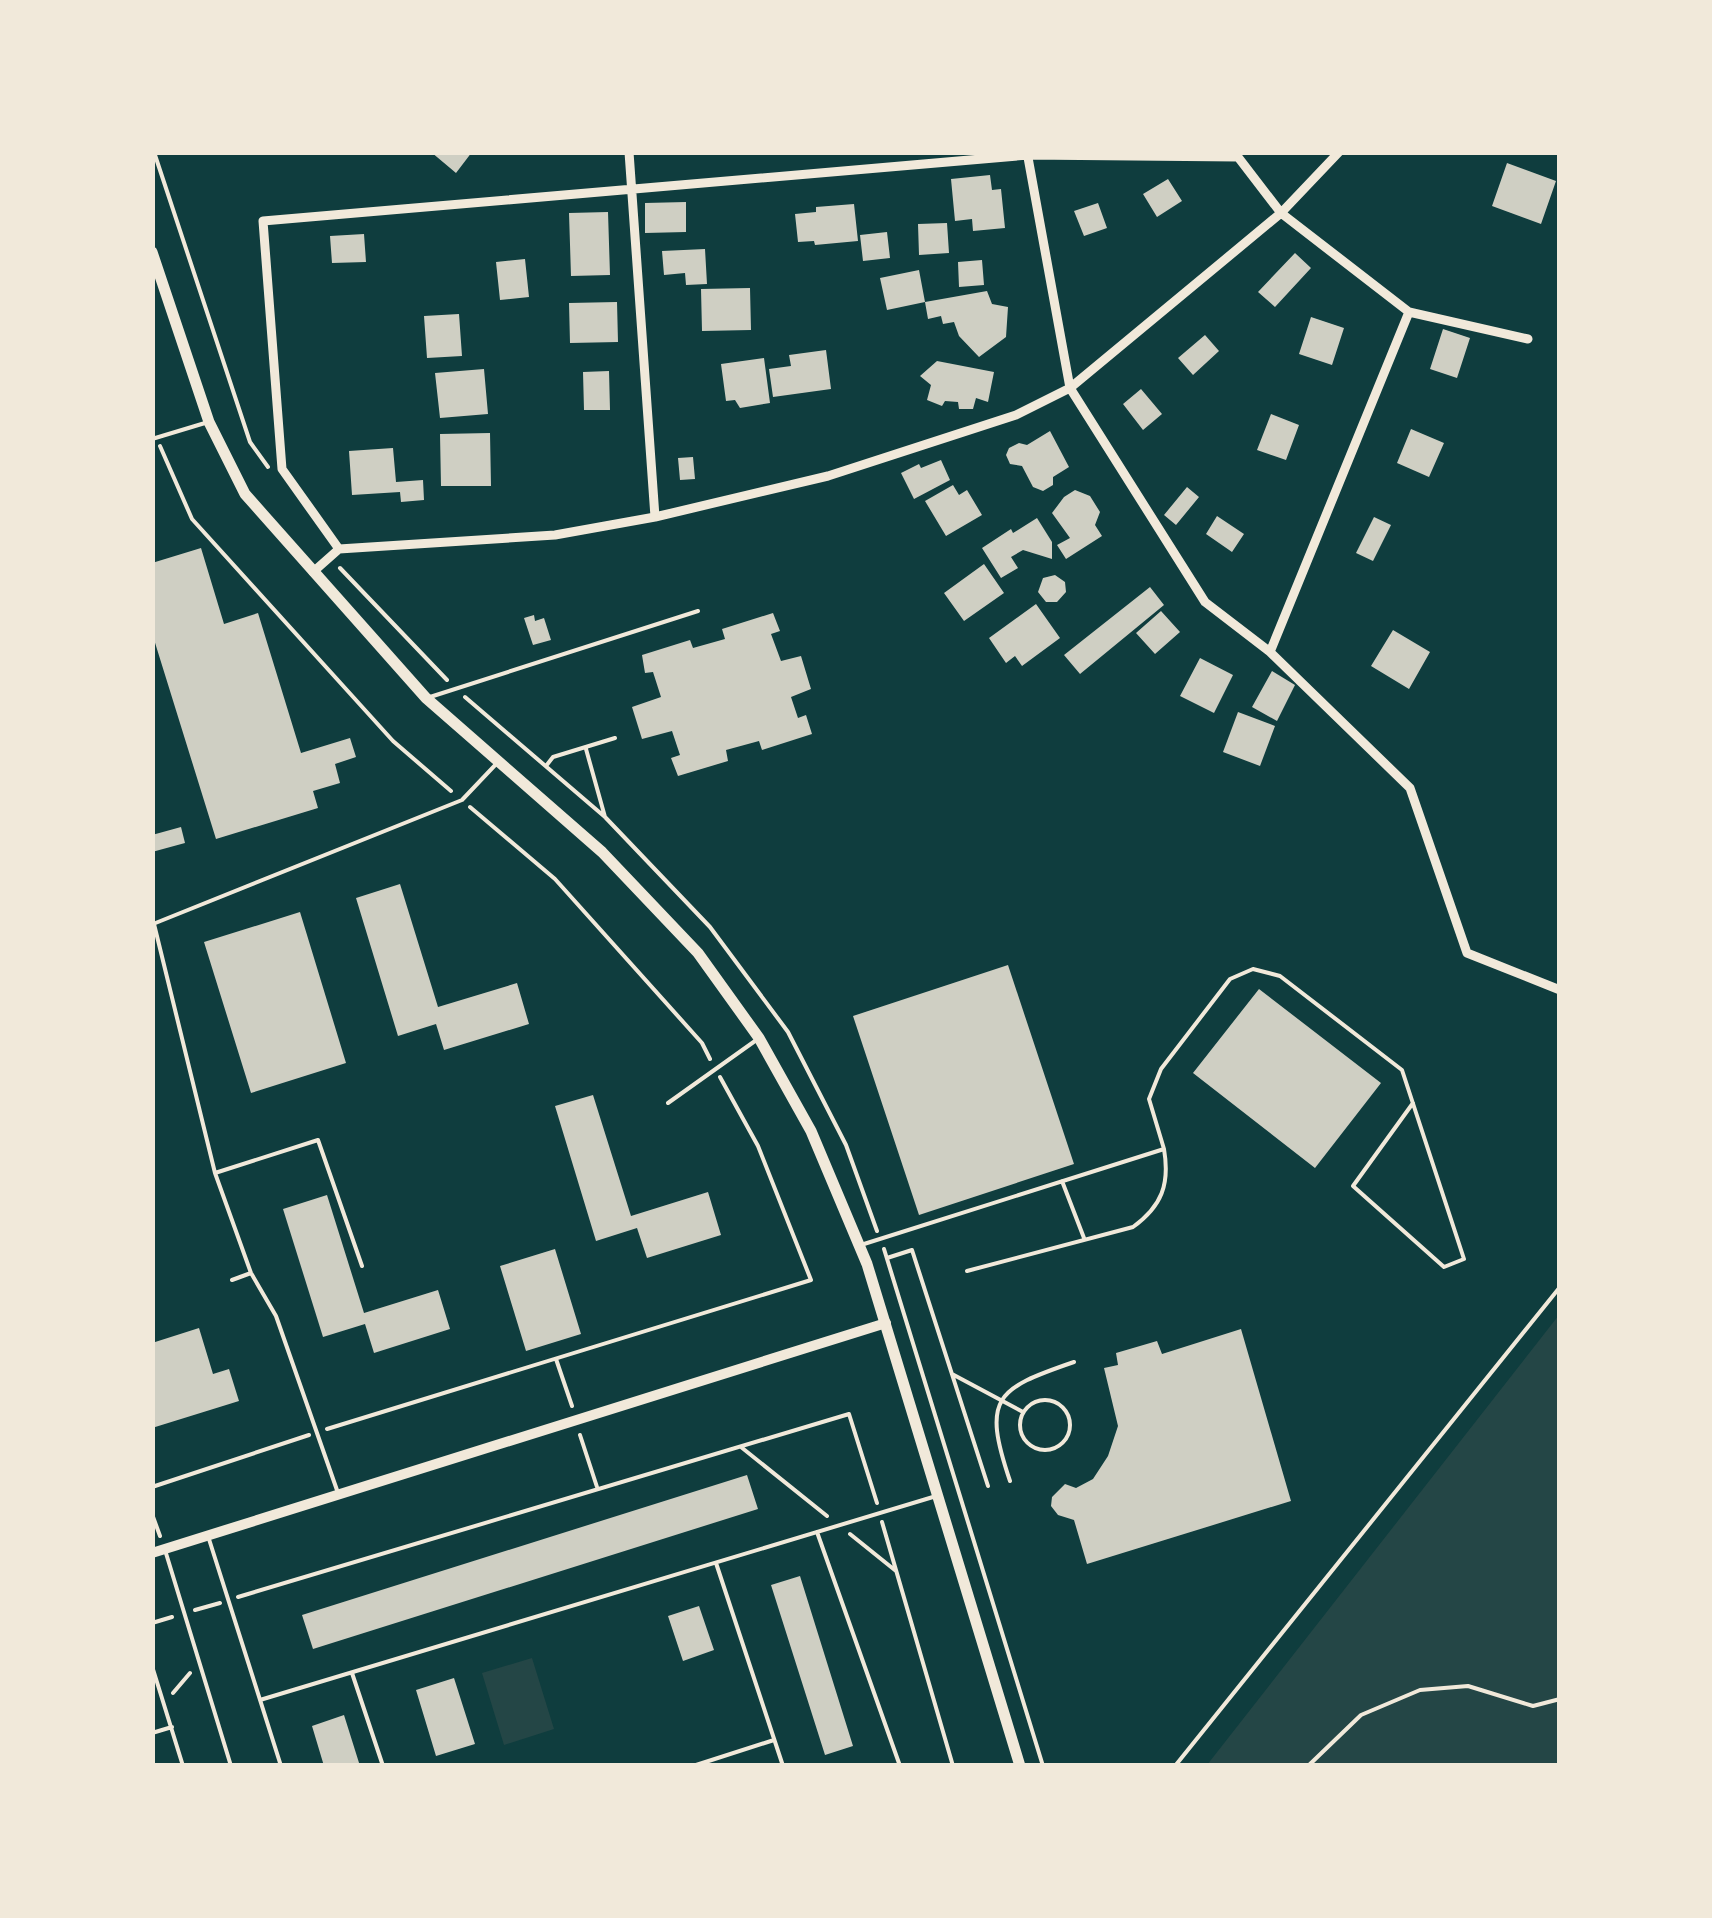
<svg xmlns="http://www.w3.org/2000/svg" width="1712" height="1918" viewBox="0 0 1712 1918" font-family="'Source Sans 3',sans-serif">
<style>
.green{fill:#244646}
.building{fill:#cfcfc3}
.lines{fill:none;stroke-linecap:round;stroke-linejoin:round}
.path{stroke:#f1e9da;stroke-width:4}
.service{stroke:#f1e9da;stroke-width:4}
.minor{stroke:#f1e9da;stroke-width:9}
.tertiary{stroke:#f1e9da;stroke-width:10}
.secondary{stroke:#f1e9da;stroke-width:11}
</style>
<rect width="100%" height="100%" fill="#0f3d3e"/>
<path class="green" d="M1559 1315V1765H1207Z
M532 1658 554 1729 504 1745 482 1673Z"/>
<path class="building" d="M431 152H472L456 173Z
M1507 163 1556 181 1541 224 1492 206Z
M990 175 992 190 1001 189 1005 228 973 231 972 219 955 221 951 179Z
M1168 179 1182 201 1157 217 1143 194Z
M686 202V232L645 233V203Z
M1098 203 1107 228 1084 236 1074 211Z
M854 204 858 241 815 245 814 241 798 242 795 214 816 212V207Z
M608 212 610 275 571 276 569 213Z
M947 223 949 253 919 255 918 224Z
M887 232 890 258 863 261 860 235Z
M364 234 366 262 332 263 330 236Z
M705 249 707 284 686 285 685 273 664 275 662 251Z
M1295 253 1311 268 1275 307 1258 292Z
M525 259 529 297 500 300 496 262Z
M982 260 984 285 959 287 958 262Z
M919 270 925 302 887 310 880 278Z
M750 288 751 330 702 331 701 289Z
M987 291 992 304 1008 307 1006 337 979 357 959 336 954 322 943 324 941 316 928 319 925 302Z
M617 302 618 342 570 343 569 303Z
M459 314 462 356 427 358 424 316Z
M1311 317 1344 328 1332 365 1299 354Z
M1443 329 1470 338 1457 378 1430 369Z
M1205 335 1219 351 1193 375 1178 358Z
M826 350 831 389 773 397 769 369 791 366 789 355Z
M764 358 770 403 740 408 735 400 726 401 721 364Z
M937 361 994 372 988 402 976 398 973 409H959L958 402 945 401 942 406 927 400 931 385 920 376Z
M484 369 488 414 440 418 435 373Z
M609 371 610 410H584L583 372Z
M1141 389 1162 414 1143 430 1123 404Z
M1271 414 1299 425 1286 460 1257 450Z
M1411 429 1444 443 1429 477 1397 463Z
M1050 431 1069 467 1053 477V485L1043 491 1033 487 1022 466 1010 464 1006 455 1009 448 1019 443 1027 445Z
M490 433 491 486H441L440 434Z
M393 448 396 482 423 480 424 500 401 502 400 492 352 495 349 451Z
M693 457 695 479 680 480 678 458Z
M941 460 950 480 914 499 901 473 919 464 921 468Z
M953 485 959 495 967 490 982 515 946 536 925 501Z
M1187 487 1199 497 1176 525 1164 515Z
M1075 490 1090 496 1100 512 1095 525 1102 536 1066 559 1057 545 1070 538 1052 513 1064 497Z
M1217 516 1244 534 1232 552 1206 534Z
M1374 517 1391 525 1373 561 1356 553Z
M1037 518 1052 542V559L1023 550 1011 557 1018 568 1001 578 982 548 1011 529 1013 533Z
M201 548 224 624 258 613 301 753 350 738 356 757 335 764 340 783 313 791 318 808 216 839 152 633V563Z
M984 564 1004 593 964 621 944 593Z
M1055 575 1065 582 1066 592 1057 602H1046L1038 592 1043 578Z
M1150 587 1164 605 1080 674 1064 655Z
M1036 604 1060 638 1022 666 1015 656 1006 663 989 638Z
M1161 611 1180 632 1155 654 1136 633Z
M773 613 780 631 771 634 781 661 801 656 811 689 791 697 798 718 806 715 812 734 762 750 759 741 726 750 728 761 678 776 671 758 680 755 672 731 642 739 632 707 661 697 653 672 645 673 642 655 690 640 693 648 725 639 722 629Z
M534 615 535 621 544 618 551 640 533 645 524 618Z
M1393 630 1430 652 1409 689 1371 666Z
M1200 658 1233 675 1214 713 1180 696Z
M1272 671 1295 685 1277 721 1252 707Z
M1238 712 1275 726 1260 766 1223 752Z
M181 827 185 843 152 852V835Z
M400 884 438 1007 517 983 529 1024 444 1050 436 1024 398 1036 356 898Z
M300 912 346 1063 251 1093 204 942Z
M1008 965 1074 1164 919 1215 853 1016Z
M1259 989 1381 1083 1315 1168 1193 1073Z
M593 1095 631 1216 708 1192 721 1235 647 1258 637 1228 596 1241 555 1106Z
M327 1195 364 1313 438 1290 450 1329 374 1353 365 1324 323 1337 283 1209Z
M555 1249 581 1334 526 1351 500 1266Z
M199 1328 213 1374 229 1369 239 1401 152 1428V1343Z
M1241 1329 1291 1501 1087 1564 1074 1520 1058 1515 1051 1506 1052 1497 1065 1484 1076 1488 1093 1479 1108 1456 1118 1426 1104 1368 1118 1365 1116 1353 1157 1341 1162 1354Z
M747 1475 758 1509 313 1649 302 1615Z
M800 1576 853 1746 825 1755 771 1585Z
M699 1606 714 1650 683 1661 668 1616Z
M454 1678 475 1744 436 1756 416 1690Z
M344 1715 360 1766H324L312 1726Z"/>
<g class="lines">
<path class="path" d="M154 152 250 442 268 467
M160 446 192 519 393 741 451 791
M340 568 447 680
M465 697 605 817 710 927 788 1032 846 1145 877 1231
M586 749 605 817
M546 766 553 757 615 738
M470 807 555 879 702 1043 710 1059
M884 1249 1043 1766
M887 1258 912 1250 988 1486
M556 1359 572 1406
M952 1374 1023 1412
M1020 1425a25 25 0 1 1 50 0a25 25 0 1 1-50 0Z
M327 1429 811 1280 758 1146 720 1077
M580 1435 597 1487
M741 1447 827 1516
M1010 1481C982 1398 995 1389 1074 1362
M152 1487 309 1435
M152 1514 160 1536
M882 1522 953 1766
M850 1534 896 1571
M238 1597 849 1414 877 1503
M195 1610 220 1603
M152 1623 172 1617
M173 1693 190 1673
M1175 1766 1560 1287
M1308 1766 1361 1715 1420 1690 1468 1686 1533 1706 1560 1699"/>
<path class="service" d="M152 439 205 423
M430 697 698 611
M153 924 462 800 498 762
M154 924 215 1173 251 1273 276 1316 338 1493
M668 1103 755 1041
M215 1173 318 1140 362 1266
M1062 1181 1084 1238
M864 1244 1164 1149 1149 1099 1161 1069 1230 979 1253 969 1280 976 1402 1070 1464 1259 1444 1267 1353 1186 1413 1103
M967 1271 1133 1227C1162 1206 1170 1184 1164 1149
M232 1280 251 1273
M817 1532 900 1766
M208 1536 281 1766
M165 1550 231 1766
M716 1563 783 1766
M152 1666 183 1766
M352 1673 383 1766
M260 1700 933 1497
M152 1733 172 1727
M693 1766 774 1740"/>
<path class="minor" d="M629 152 655 517
M1027 152 1070 388 1205 602 1270 652 1410 788 1467 953 1560 990
M339 549 282 469 263 221 1028 155 1238 157 1281 213 1409 312 1528 339
M313 572 339 549 555 535 655 517 828 476 1016 415 1070 388 1281 213 1339 152
M1270 652 1409 312"/>
<path class="tertiary" d="M152 1553 886 1323"/>
<path class="secondary" d="M152 252 209 422 245 494 426 698 602 852 698 953 759 1038 811 1131 867 1264 1020 1766"/>
</g>
<rect width="1712" height="1918" fill="none" stroke="#f1e9da" stroke-width="310"/>
</svg>
